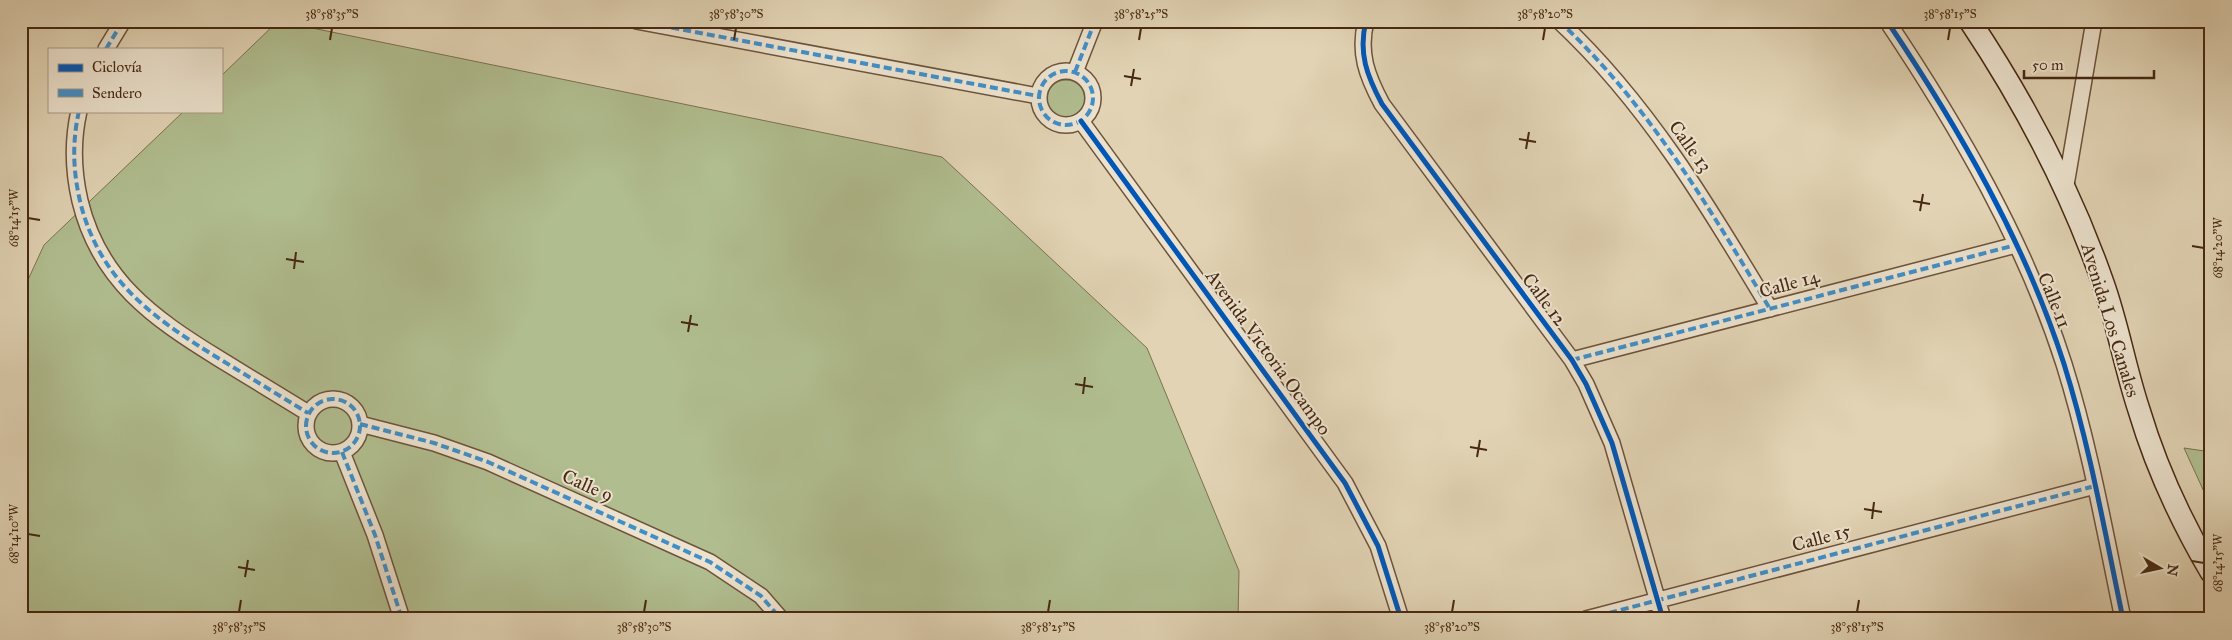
<svg xmlns="http://www.w3.org/2000/svg" width="2232" height="640" viewBox="0 0 2232 640" font-family="'IM FELL Great Primer',serif">
<style>
.green{fill:#b0bd8f;stroke:#7c7250}
.lines{fill:none;stroke-linecap:round;stroke-linejoin:round}
.minor-casing{stroke:#6e533a;stroke-width:18}
.secondary-casing{stroke:#472812;stroke-width:24}
.minor{stroke:#ece2ce;stroke-width:15}
.secondary{stroke:#ece2ce;stroke-width:21}
.quiet{stroke:#418fc8;stroke-width:4;stroke-dasharray:8 4;stroke-linecap:butt}
.cycleway-casing{stroke:#ece2ce;stroke-width:8}
.cycleway{stroke:#0057b8;stroke-width:5}
.ticks{fill:none;stroke:#472812;stroke-width:2}
.labels{text-anchor:middle;stroke-width:4;stroke-linejoin:round;paint-order:stroke}
.street-label{font-size:19px;fill:#472812;stroke:#ece2ce}
.neatline{fill:none;stroke:#472812;stroke-width:2}
.ticks-label{font-size:12px;text-anchor:middle;fill:#472812}
</style>
<rect width="100%" height="100%" fill="#e1d3b4"/>
<filter id="stains"><feTurbulence type="fractalNoise" baseFrequency=".004" numOctaves="4"/><feColorMatrix values="0 0 0 0 .2 0 0 0 0 .09 0 0 0 0 .02 0 0 0 .5 -.17"/></filter>
<radialGradient id="worn" r=".72"><stop offset=".6" stop-color="#630" stop-opacity="0"/><stop offset="1" stop-color="#630" stop-opacity=".3"/></radialGradient>
<path class="green" d="M278 21 942 157 1147 348 1239 571 1238 619H21V295L44 245 184 111H221V76Z
M1047 99a19 19 0 1 1 38 0a19 19 0 1 1-38 0Z
M2184 448 2211 452V507Z"/>
<g class="lines">
<defs>
<path id="minor" d="M636 21 1038 96
M1366 21C1358 53 1367 76 1382 104L1572 360 1586 384 1612 443 1663 619
M1559 21C1647 103 1709 207 1770 309
M1887 21C1958 127 2025 242 2064 364 2090 447 2105 533 2123 619
M106 49 123 21
M1039 98a27 27 0 1 1 54 0a27 27 0 1 1-54 0Z
M1075 72 1095 21
M79 111C72 142 73 171 80 201 99 280 153 318 218 358 248 376 278 395 308 413
M1081 121 1345 483 1378 546 1401 619
M2065 191 2094 21
M1572 360 2016 245
M306 426a27 27 0 1 1 54 0a27 27 0 1 1-54 0Z
M360 424 434 443 488 462 710 562 761 596 781 619
M342 452 375 535 402 619
M1586 619 2095 486"/>
<path id="secondary" d="M1970 21C2024 102 2071 191 2103 283 2118 325 2125 368 2139 410 2156 467 2181 521 2211 572"/>
</defs>
<use href="#minor" class="minor-casing"/>
<use href="#secondary" class="secondary-casing"/>
<use href="#minor" class="minor"/>
<use href="#secondary" class="secondary"/>
<path class="quiet" d="M636 21 1038 96
M1559 21C1647 103 1709 207 1770 309
M106 49 123 21
M1039 98a27 27 0 1 1 54 0a27 27 0 1 1-54 0Z
M1075 72 1095 21
M79 111C72 142 73 171 80 201 99 280 153 318 218 358 248 376 278 395 308 413
M1572 360 2016 245
M306 426a27 27 0 1 1 54 0a27 27 0 1 1-54 0Z
M360 424 434 443 488 462 710 562 761 596 781 619
M342 452 375 535 402 619
M1586 619 2095 486"/>
<defs>
<path id="cycleway" d="M1366 21C1358 53 1367 76 1382 104L1572 360 1586 384 1612 443 1663 619
M1887 21C1958 127 2025 242 2064 364 2090 447 2105 533 2123 619
M1081 121 1345 483 1378 546 1401 619"/>
</defs>
<use href="#cycleway" class="cycleway-casing"/>
<use href="#cycleway" class="cycleway"/>
</g>
<path class="ticks" d="M330 40 332 28M734 40 736 28M1139 40 1141 28M1543 40 1545 28M1948 40 1950 28M1124 76 1141 79M1131 86 1134 69M1519 139 1536 142M1526 149 1529 132M1913 201 1930 204M1920 211 1923 194M28 218 40 220M2192 246 2204 248M286 259 304 262M294 269 296 252M681 322 698 325M688 332 691 315M1075 384 1093 387M1083 394 1085 377M1470 447 1487 450M1477 457 1480 440M1864 509 1882 512M1872 519 1874 502M28 534 40 536M2192 561 2204 563M238 567 255 570M245 577 248 560M239 612 241 600M644 612 646 600M1048 612 1050 600M1452 612 1454 600M1857 612 1859 600"/>
<g class="labels">
<g class="street-label">
<text transform="translate(1691 146) rotate(54)" y="7">Calle 13</text>
<text transform="translate(1789 283) rotate(-15)" y="7">Calle 14</text>
<text transform="translate(1545 299) rotate(53)" y="7">Calle 12</text>
<text transform="translate(2055 300) rotate(68)" y="7">Calle 11</text>
<text transform="translate(2111 320) rotate(73)" y="7">Avenida Los Canales</text>
<text transform="translate(1269 352) rotate(54)" y="7">Avenida Victoria Ocampo</text>
<text transform="translate(588 485) rotate(24)" y="7">Calle 9</text>
<text transform="translate(1821 537) rotate(-15)" y="7">Calle 15</text>
</g>
</g>
<rect width="2232" height="640" fill="none" stroke="#e1d3b4" stroke-width="55"/>
<rect x="48" y="48" width="175" height="65" fill="#ece2ce" stroke="#aa9883"/>
<rect x="58" y="64" width="25" height="8" fill="#0057b8" stroke="#aa9883"/>
<text x="92" y="72" font-size="15" fill="#472812">Ciclovía</text>
<rect x="58" y="89" width="25" height="8" fill="#418fc8" stroke="#aa9883"/>
<text x="92" y="98" font-size="15" fill="#472812">Sendero</text>
<g transform="translate(2160 568) rotate(99)" stroke="#ece2ce" stroke-width="4" paint-order="stroke">
<path d="M0-4L9 19L0 12L-9 19Z" fill="#472812"/>
<text y="-8" font-size="14" font-weight="bold" text-anchor="middle" fill="#472812">N</text>
</g>
<path d="M2024 70v8h130v-8" fill="none" stroke="#472812" stroke-width="2.5"/>
<text x="2032" y="70" font-size="15" fill="#472812" stroke="#ece2ce" stroke-width="4" paint-order="stroke">50 m</text>
<rect x="28" y="28" width="2176" height="584" class="neatline"/>
<g class="ticks-label">
<text x="332" y="18">38°58'35"S</text>
<text x="736" y="18">38°58'30"S</text>
<text x="1141" y="18">38°58'25"S</text>
<text x="1545" y="18">38°58'20"S</text>
<text x="1950" y="18">38°58'15"S</text>
<text transform="translate(14 218) rotate(-90)" y="4">68°14'15"W</text>
<text transform="translate(2218 248) rotate(-90)" y="4">68°14'20"W</text>
<text transform="translate(14 534) rotate(-90)" y="4">68°14'10"W</text>
<text transform="translate(2218 563) rotate(-90)" y="4">68°14'15"W</text>
<text x="239" y="631">38°58'35"S</text>
<text x="644" y="631">38°58'30"S</text>
<text x="1048" y="631">38°58'25"S</text>
<text x="1452" y="631">38°58'20"S</text>
<text x="1857" y="631">38°58'15"S</text>
</g>
<rect width="100%" height="100%" filter="url(#stains)"/>
<rect width="100%" height="100%" fill="url(#worn)"/>
</svg>
